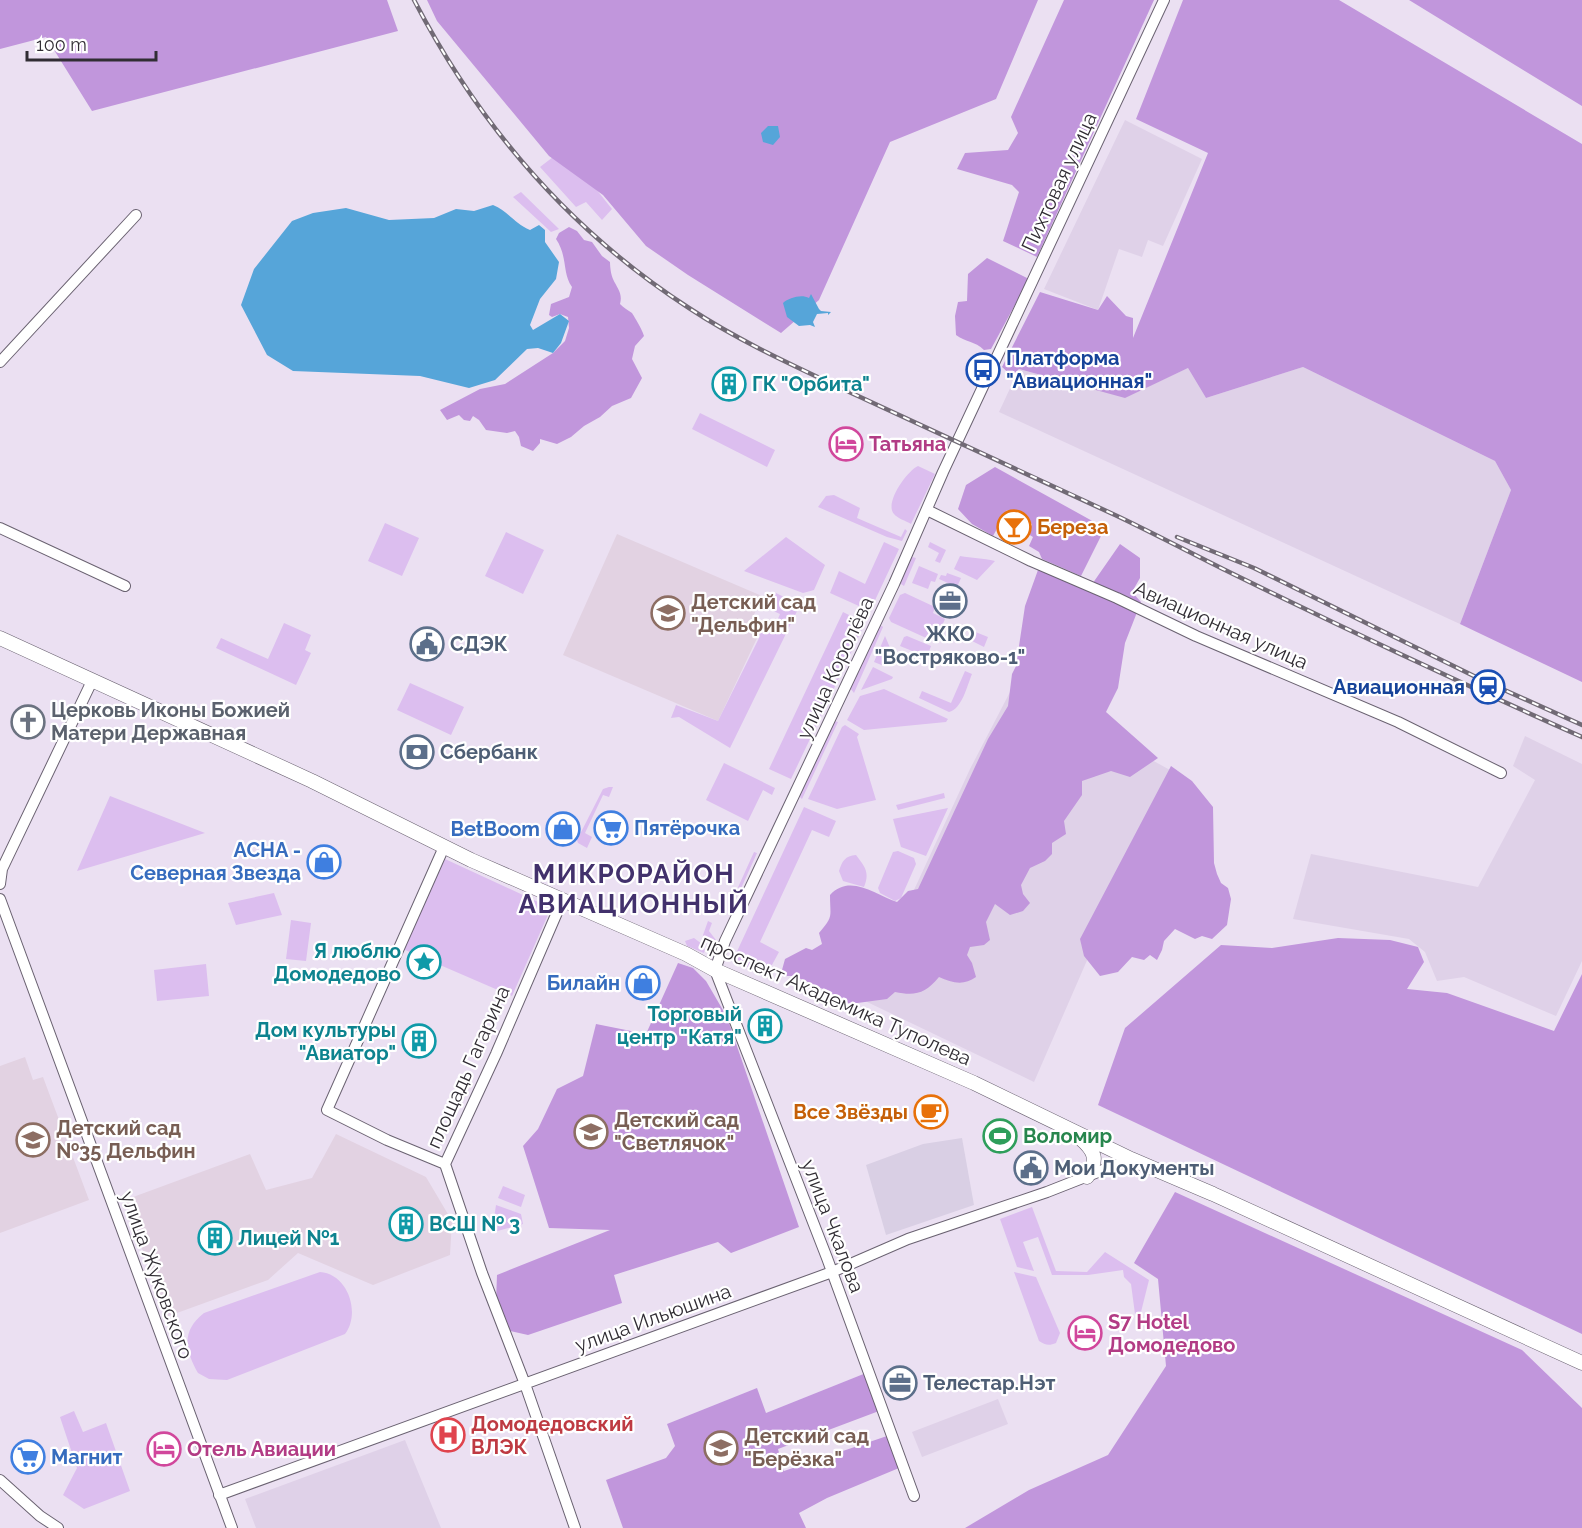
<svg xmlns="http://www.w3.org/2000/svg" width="1582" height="1528" viewBox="0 0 1582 1528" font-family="Raleway,sans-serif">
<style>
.commercial{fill:#d9cfe4}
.built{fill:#dfd1e8}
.education{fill:#e2d2e2}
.green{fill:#dcbeef}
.forest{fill:#c196dc}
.water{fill:#56a5d9}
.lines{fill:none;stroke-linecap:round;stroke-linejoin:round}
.minor-casing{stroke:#6a6271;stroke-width:12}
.major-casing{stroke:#6a6271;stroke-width:15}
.minor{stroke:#fff;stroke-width:10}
.major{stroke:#fff;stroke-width:14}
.rail-casing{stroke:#716a75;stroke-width:4.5}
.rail{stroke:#fff;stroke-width:2;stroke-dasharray:7;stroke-linecap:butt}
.labels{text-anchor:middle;stroke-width:4.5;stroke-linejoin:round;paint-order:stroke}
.street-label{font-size:20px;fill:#312d34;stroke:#fff}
.transit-label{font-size:20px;font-weight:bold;fill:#164399;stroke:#fff;text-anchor:start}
.culture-label{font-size:20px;font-weight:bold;fill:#0d838f;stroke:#fff;text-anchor:start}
.hotel-label{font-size:20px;font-weight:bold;fill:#b23c85;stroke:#fff;text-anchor:start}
.food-label{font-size:20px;font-weight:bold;fill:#c56008;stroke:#fff;text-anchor:start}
.education-label{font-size:20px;font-weight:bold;fill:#785e54;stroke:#fff;text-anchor:start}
.service-label{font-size:20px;font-weight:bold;fill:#4e5e75;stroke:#fff;text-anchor:start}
.worship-label{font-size:20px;font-weight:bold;fill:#5b616d;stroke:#fff;text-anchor:start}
.shop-label{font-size:20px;font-weight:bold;fill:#366cbe;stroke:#fff;text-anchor:end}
.leisure-label{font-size:20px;font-weight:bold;fill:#27864d;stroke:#fff;text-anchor:start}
.health-label{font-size:20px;font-weight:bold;fill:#be3a42;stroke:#fff;text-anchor:start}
.district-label{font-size:26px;font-weight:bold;letter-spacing:1.5px;fill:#42316c;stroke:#fff}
</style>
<rect width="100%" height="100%" fill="#ebe0f2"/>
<path class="commercial" d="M962 1138 974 1205 886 1235 866 1165 923 1144Z"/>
<path class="built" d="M1125 120 1202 159 1163 246 1148 240 1142 257 1119 249 1098 310 1044 289Z
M1303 367 1495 461 1511 490 1460 624 999 412 1019 369 1125 397 1188 368 1206 398Z
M1010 692 1032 694 1170 770 1034 1082 863 1000 970 769Z
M1525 736 1582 764V961L1556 1016 1464 977 1437 981 1425 952 1409 939 1293 919 1311 854 1478 887 1535 780 1513 766Z
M998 1399 1008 1424 922 1457 912 1432Z
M405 1440 441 1528H256L245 1499Z"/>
<path class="education" d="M617 534 762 596 748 629 758 636 718 721 563 655Z
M25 1057 33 1080 43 1077 89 1200 0 1233V1066Z
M336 1134 426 1177 452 1221 450 1255 373 1285 298 1253 268 1280 166 1317 125 1200 250 1154 266 1190 312 1178Z"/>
<path class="green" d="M553 157 596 189 612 209 602 220 586 202 576 207 540 167Z
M521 192 559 229 551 232 513 197Z
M700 413 775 450 767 467 692 429Z
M918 466 935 474 911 524C906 521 897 518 894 514 884 503 907 471 918 466Z
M834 495 860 508 857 518 901 537 905 529 907 531 902 541 887 537 818 507 826 496Z
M385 523 419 538 402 576 368 561Z
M506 532 544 550 523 594 485 576Z
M786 537 825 565 814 590 803 593 744 571Z
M884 542 899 549 870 611 830 593 839 571 865 584Z
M930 542 946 550 940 563 935 561 939 553 928 547Z
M960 556C972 558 983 558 995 561L977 580 954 569Z
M912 557 916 558 904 586 901 584 900 580 910 558Z
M919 566 938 574 935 582 931 581 928 589 912 583Z
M947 573 961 578 957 587 939 579 941 575 946 576Z
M776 593 800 605 730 748 679 717 671 718 676 705 718 721 760 636 749 629 752 624 772 633 780 614 769 609Z
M905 593 935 607 933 613 945 619 935 642 891 622 889 618 900 595Z
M843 612 865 623 791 779 769 769Z
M284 623 311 635 305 650 311 653 296 685 216 648 221 638 268 659Z
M882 626 883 627 854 693 850 688 878 627Z
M973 631 988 637 984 647 970 640Z
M885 636 891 650 884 666 874 662Z
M907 636 931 646 927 657 900 646 904 637Z
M873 667 893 677 892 679 861 690Z
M965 671 972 674C967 686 962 709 949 712L919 698 922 691 951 703Z
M410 683 464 707 451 735 397 710Z
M884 689 948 719 946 722 864 730 847 720 860 696Z
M834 721 838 722 802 799 799 796Z
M845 725 859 734 857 737 876 800 837 809 808 799 842 727Z
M724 763 775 788 772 795 763 790 748 821 706 800Z
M609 787H613L609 797 603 795 585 833 592 837 587 848 578 843 577 840 603 789Z
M944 793 945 798 898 810 896 805Z
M110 796 205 833 77 871Z
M804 807 836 821 829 837 812 830 760 942 779 952 766 976 733 960Z
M948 808 926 856 901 847 893 819Z
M898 851 914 858 916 864 901 898 895 901 880 893 878 888 893 852Z
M754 852 757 853 738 895 735 894Z
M856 855C865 867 870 872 864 887L843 881 839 871C842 861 845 856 856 855Z
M445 859 551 908 512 996 403 949Z
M274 893 282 915 236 925 228 903Z
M291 920 311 923 306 961 286 959Z
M708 921 712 923 709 931 716 940 715 943 710 944 703 940V935Z
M694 938 702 944 705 950 704 953 687 946 685 941Z
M206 964 209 996 157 1001 154 970Z
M503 1186 525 1195 521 1207 498 1198Z
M496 1205 521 1214 523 1224 494 1232 493 1225Z
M1032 1207 1056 1271 1087 1272 1105 1252 1149 1280 1140 1316 1135 1314 1131 1284 1124 1277 1123 1270 1088 1275H1052L1038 1237 1023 1242 1034 1271 1017 1267 1000 1219Z
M320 1272C348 1274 361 1313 345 1334L227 1380 209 1379 198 1373C185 1350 181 1331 204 1313Z
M1014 1272 1036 1277 1060 1333 1056 1343C1049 1346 1045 1345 1039 1341Z
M74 1411 83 1432 106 1423 130 1491 84 1509 63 1495 77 1468 60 1417Z"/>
<path class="forest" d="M0 0H387L398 31 92 111 46 37 0 49Z
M427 0H1038L996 99 890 142 819 300 781 333 688 275 646 246 603 195 549 156 437 21Z
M1064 0H1154L1037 257 1003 241 1019 192 1012 185 957 169 965 153 1008 150 1018 133 1011 117Z
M1183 0H1339L1582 144V682L1460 624 1511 490 1495 461 1303 367 1206 398 1188 368 1125 398 1019 369 1012 376 1002 367 1040 292 1098 310 1107 296 1126 316 1133 318V338L1208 153 1136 119Z
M1409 0H1582V106Z
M569 227 577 231 584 240 592 242 602 256 610 262C610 267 611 275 613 279 617 288 623 293 620 304 624 308 628 310 632 313 634 316 643 331 644 336L635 346 632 359 642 378 631 398 612 406 600 417 584 426 571 437 557 444 540 439V443L533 451 521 446 519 437 515 431 507 433 486 430 479 420 473 416 470 421 464 420 459 415 447 420 440 410 480 389 505 384 553 353 565 341 569 328 568 317 560 314 552 317 549 315 551 304 569 297 572 287C562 273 568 257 556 239L559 233Z
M987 258 1029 279 991 349 984 350C975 341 965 342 956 335L955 316 958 302 967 301 968 274Z
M995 467 1105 528 1081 576 1042 559 1039 552 1029 546 1033 537 1028 534 1032 524 1007 510 993 536 972 524 958 509 966 485Z
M1120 544 1140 558V578L1132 592 1141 602 1125 643 1118 688 1106 712 1158 758 1130 777 1111 771 1082 781V795L1064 821 1066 834 1052 843V854L1045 861 1030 868 1021 885 1023 894 1030 903 1023 911 1010 915 995 904 986 922 990 940 984 945 970 947 967 955 972 963 976 977C964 986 952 983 939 977 925 994 915 996 895 992L887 999 850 1004 817 986 794 976H787L782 970 785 959 806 948 812 950 822 944 819 933C834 916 830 917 830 895 850 873 876 895 897 902L908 891 918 889 988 739 1008 706 1012 674 1016 666 1025 606 1038 570 1088 590Z
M1171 766 1192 781 1213 807 1214 863 1217 874 1221 883 1228 888 1231 899 1227 925 1212 939 1202 936 1195 939 1175 929 1164 941 1162 950 1157 960 1150 955 1144 960 1132 957 1118 972 1100 976 1084 956 1080 939Z
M1338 938 1390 940 1418 947 1424 962 1407 989 1447 993 1554 1031 1582 974V1334L1098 1105 1125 1028 1221 945 1272 948Z
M678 963 693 968 706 981 727 1017 799 1227 731 1253 718 1242 614 1275 622 1303 528 1335 506 1330 496 1302 497 1275 610 1230 549 1228 523 1146 538 1129 557 1089 583 1076 596 1024 646 1034Z
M1175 1192 1522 1350 1582 1408V1528H965L1029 1490 1108 1455 1166 1366 1158 1279 1134 1263Z
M866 1373 879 1411 778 1449 784 1471 887 1436 899 1468 827 1498 799 1513 806 1528H623L606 1480 666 1458 675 1446 667 1424 757 1388 766 1413Z"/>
<path class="water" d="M768 126H778L780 137 773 145 763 142 761 133Z
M493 205C508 211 515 224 530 230L539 225 545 230V242L559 262 556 279 540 299 530 325 533 330 560 314 569 321 561 343 553 353 538 348 527 349 495 380 469 388 420 376 293 371 267 355 241 305 254 269 292 221 313 213 346 208 389 220 434 218 456 209 474 211Z
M811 294 819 309 821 311 831 312 828 315V313L817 314 813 322 815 327 810 325 799 326 787 317 783 303C789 298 801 294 809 298Z"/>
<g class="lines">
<defs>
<path id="minor" d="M0 362 136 215
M927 510 1031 561 1117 598 1196 636 1398 722 1501 773
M0 528 125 586
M444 847 327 1110 387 1140 445 1164
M0 884 2 869 92 681
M0 899 232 1528
M445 1164 482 1273 525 1384 575 1528
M445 1164 496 1054 562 901
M0 1480 40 1516 58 1528
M219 1495 832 1272 908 1239 1047 1192 1131 1159
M914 1496 827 1258 715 970 725 941 894 584 943 472 1164 0"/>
<path id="major" d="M0 638 312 781 471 860 686 954 715 970 974 1083 1131 1159 1213 1194 1582 1363
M1080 1138C1096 1152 1098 1160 1087 1177"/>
</defs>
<use href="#minor" class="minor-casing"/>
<use href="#major" class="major-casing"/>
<use href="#minor" class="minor"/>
<use href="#major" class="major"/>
<defs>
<path id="rail" d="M414 0C479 125 570 231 689 308 742 343 801 369 858 396 944 436 1030 475 1115 515 1151 532 1187 551 1223 569 1341 627 1461 683 1582 737
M1177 537 1254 568 1480 679 1582 725"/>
</defs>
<use href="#rail" class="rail-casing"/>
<use href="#rail" class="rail"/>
</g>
<defs>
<symbol id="bus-ring" viewBox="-11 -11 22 22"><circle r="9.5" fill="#fff" stroke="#1a4fb4" stroke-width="1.5"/><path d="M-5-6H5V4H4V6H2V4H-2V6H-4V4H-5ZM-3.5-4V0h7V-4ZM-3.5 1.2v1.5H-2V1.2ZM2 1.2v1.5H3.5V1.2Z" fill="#1a4fb4"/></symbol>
<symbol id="building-ring" viewBox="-11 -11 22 22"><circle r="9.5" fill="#fff" stroke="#0f9aa8" stroke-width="1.5"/><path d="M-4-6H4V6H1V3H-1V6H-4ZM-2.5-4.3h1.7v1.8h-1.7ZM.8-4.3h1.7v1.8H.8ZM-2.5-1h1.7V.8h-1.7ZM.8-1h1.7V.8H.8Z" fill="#0f9aa8"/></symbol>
<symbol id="hotel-ring" viewBox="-11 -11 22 22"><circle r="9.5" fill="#fff" stroke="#d1479c" stroke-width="1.5"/><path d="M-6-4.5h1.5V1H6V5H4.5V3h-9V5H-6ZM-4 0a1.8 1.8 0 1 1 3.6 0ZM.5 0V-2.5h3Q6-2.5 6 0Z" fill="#d1479c"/></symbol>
<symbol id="bar-ring" viewBox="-11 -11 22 22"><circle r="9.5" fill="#fff" stroke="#e8710a" stroke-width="1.5"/><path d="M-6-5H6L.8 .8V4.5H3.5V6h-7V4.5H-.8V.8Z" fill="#e8710a"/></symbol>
<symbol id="office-ring" viewBox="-11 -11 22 22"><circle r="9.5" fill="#fff" stroke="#5c6f8a" stroke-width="1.5"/><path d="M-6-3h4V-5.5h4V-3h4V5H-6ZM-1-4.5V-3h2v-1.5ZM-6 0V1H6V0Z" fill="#5c6f8a"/></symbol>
<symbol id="school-ring" viewBox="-11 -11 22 22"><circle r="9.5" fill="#fff" stroke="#8d6e63" stroke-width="1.5"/><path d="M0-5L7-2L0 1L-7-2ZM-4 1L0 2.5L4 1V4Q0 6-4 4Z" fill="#8d6e63"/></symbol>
<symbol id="civic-ring" viewBox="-11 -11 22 22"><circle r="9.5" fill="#fff" stroke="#5c6f8a" stroke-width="1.5"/><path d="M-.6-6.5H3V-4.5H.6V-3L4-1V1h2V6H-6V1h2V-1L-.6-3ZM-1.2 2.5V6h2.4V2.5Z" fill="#5c6f8a"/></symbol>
<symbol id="station-ring" viewBox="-11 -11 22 22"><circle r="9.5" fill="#fff" stroke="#1a4fb4" stroke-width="1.5"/><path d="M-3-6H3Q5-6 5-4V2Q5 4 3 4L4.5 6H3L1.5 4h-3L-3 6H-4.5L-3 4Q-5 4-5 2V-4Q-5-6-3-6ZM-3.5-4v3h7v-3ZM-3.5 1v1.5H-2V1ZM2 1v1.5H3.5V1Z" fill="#1a4fb4"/></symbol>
<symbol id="church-ring" viewBox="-11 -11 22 22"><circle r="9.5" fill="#fff" stroke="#6b7280" stroke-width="1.5"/><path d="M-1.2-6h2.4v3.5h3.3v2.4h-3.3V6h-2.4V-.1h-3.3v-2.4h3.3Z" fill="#6b7280"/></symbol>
<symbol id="bank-ring" viewBox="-11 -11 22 22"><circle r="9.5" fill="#fff" stroke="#5c6f8a" stroke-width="1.5"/><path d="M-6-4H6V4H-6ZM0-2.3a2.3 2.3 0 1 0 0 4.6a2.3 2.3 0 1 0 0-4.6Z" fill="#5c6f8a"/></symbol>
<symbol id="supermarket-ring" viewBox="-11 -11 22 22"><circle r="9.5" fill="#fff" stroke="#3f7fe0" stroke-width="1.5"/><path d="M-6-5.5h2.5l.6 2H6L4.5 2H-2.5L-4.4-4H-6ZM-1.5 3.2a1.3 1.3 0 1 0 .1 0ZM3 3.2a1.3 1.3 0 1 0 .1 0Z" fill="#3f7fe0"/></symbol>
<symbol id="shop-ring" viewBox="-11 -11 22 22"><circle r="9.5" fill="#fff" stroke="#3f7fe0" stroke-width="1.5"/><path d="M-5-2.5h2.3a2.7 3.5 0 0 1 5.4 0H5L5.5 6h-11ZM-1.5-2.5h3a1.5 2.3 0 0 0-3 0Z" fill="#3f7fe0"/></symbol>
<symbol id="sight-ring" viewBox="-11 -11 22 22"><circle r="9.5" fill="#fff" stroke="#0f9aa8" stroke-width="1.5"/><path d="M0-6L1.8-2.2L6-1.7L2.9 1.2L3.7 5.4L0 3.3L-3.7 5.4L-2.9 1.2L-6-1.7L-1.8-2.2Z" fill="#0f9aa8"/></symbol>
<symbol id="cafe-ring" viewBox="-11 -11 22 22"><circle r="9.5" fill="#fff" stroke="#e8710a" stroke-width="1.5"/><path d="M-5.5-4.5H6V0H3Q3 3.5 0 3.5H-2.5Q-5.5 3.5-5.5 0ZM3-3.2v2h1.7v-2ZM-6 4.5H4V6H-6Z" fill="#e8710a"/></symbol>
<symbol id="stadium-ring" viewBox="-11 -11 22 22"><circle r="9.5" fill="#fff" stroke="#2e9e5b" stroke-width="1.5"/><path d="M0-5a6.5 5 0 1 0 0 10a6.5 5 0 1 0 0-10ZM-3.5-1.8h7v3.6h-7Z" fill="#2e9e5b"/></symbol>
<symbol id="hospital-ring" viewBox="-11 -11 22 22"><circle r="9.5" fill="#fff" stroke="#e0444e" stroke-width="1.5"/><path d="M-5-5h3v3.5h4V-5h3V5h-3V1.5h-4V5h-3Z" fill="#e0444e"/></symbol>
</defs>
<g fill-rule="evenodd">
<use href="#bus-ring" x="964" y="351" width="38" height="38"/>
<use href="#building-ring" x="710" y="365" width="38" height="38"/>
<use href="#hotel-ring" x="827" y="425" width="38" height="38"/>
<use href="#bar-ring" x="995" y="508" width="38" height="38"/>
<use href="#office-ring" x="931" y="582" width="38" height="38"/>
<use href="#school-ring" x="649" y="594" width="38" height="38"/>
<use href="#civic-ring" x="408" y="625" width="38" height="38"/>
<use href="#station-ring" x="1469" y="668" width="38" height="38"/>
<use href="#church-ring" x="9" y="703" width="38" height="38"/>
<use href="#bank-ring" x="398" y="733" width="38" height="38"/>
<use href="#supermarket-ring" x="592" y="809" width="38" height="38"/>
<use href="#shop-ring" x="544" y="810" width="38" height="38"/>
<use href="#shop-ring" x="305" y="843" width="38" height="38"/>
<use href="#sight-ring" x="405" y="943" width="38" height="38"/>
<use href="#shop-ring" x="624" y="964" width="38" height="38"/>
<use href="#building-ring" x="746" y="1007" width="38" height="38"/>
<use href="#building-ring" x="400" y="1022" width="38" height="38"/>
<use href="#cafe-ring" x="912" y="1093" width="38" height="38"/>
<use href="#school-ring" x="572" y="1113" width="38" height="38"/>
<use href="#stadium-ring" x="981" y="1117" width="38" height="38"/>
<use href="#school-ring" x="14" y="1121" width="38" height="38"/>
<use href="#civic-ring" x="1012" y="1149" width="38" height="38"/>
<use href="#building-ring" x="387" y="1205" width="38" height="38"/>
<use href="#building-ring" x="196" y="1219" width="38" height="38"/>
<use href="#hotel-ring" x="1066" y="1314" width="38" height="38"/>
<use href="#office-ring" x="881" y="1364" width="38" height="38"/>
<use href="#hospital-ring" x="429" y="1416" width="38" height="38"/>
<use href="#school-ring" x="702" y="1429" width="38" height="38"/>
<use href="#hotel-ring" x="145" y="1430" width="38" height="38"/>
<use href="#supermarket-ring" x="9" y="1438" width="38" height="38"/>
</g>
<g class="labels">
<g class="street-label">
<text transform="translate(1059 182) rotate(-65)" y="7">Пихтовая улица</text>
<text transform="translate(1221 625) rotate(24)" y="7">Авиационная улица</text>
<text transform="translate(835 668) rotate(-65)" y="7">улица Королёва</text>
<text transform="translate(836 1000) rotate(24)" y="7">проспект Академика Туполева</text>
<text transform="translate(468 1067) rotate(-66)" y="7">площадь Гагарина</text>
<text transform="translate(833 1226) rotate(69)" y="7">улица Чкалова</text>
<text transform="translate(157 1275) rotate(70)" y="7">улица Жуковского</text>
<text transform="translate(653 1318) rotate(-20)" y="7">улица Ильюшина</text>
</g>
<g class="transit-label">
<text x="1006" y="365">Платформа<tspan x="1006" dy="23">"Авиационная"</tspan></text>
<text x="1465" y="694" text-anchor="end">Авиационная</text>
</g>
<g class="culture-label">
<text x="752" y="391">ГК "Орбита"</text>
<text x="401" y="958" text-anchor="end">Я люблю<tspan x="401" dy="23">Домодедово</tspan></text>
<text x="742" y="1021" text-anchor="end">Торговый<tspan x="742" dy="23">центр "Катя"</tspan></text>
<text x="396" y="1037" text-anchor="end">Дом культуры<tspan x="396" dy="23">"Авиатор"</tspan></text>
<text x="429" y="1231">ВСШ № 3</text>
<text x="238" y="1245">Лицей №1</text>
</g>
<g class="hotel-label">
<text x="869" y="451">Татьяна</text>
<text x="1108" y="1329">S7 Hotel<tspan x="1108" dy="23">Домодедово</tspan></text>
<text x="187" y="1456">Отель Авиации</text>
</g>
<g class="food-label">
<text x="1037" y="534">Береза</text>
<text x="908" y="1119" text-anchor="end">Все Звёзды</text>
</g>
<g class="education-label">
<text x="691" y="609">Детский сад<tspan x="691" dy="23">"Дельфин"</tspan></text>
<text x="614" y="1127">Детский сад<tspan x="614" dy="23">"Светлячок"</tspan></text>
<text x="56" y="1135">Детский сад<tspan x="56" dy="23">№35 Дельфин</tspan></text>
<text x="744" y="1443">Детский сад<tspan x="744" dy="23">"Берёзка"</tspan></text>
</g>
<g class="service-label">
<text x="950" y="641" text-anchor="middle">ЖКО<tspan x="950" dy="23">"Востряково-1"</tspan></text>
<text x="450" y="651">СДЭК</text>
<text x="440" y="759">Сбербанк</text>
<text x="1054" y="1175">Мои Документы</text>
<text x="923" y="1390">Телестар.Нэт</text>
</g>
<g class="worship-label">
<text x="51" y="717">Церковь Иконы Божией<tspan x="51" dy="23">Матери Державная</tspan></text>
</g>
<g class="shop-label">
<text x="634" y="835" text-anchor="start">Пятёрочка</text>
<text x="540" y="836">BetBoom</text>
<text x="301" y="857">АСНА -<tspan x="301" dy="23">Северная Звезда</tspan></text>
<text x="620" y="990">Билайн</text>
<text x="51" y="1464" text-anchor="start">Магнит</text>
</g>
<g class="leisure-label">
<text x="1023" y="1143">Воломир</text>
</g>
<g class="health-label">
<text x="471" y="1431">Домодедовский<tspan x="471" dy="23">ВЛЭК</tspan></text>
</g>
<g class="district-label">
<text x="634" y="883">МИКРОРАЙОН<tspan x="634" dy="30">АВИАЦИОННЫЙ</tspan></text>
</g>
</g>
<path d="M27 51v9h129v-9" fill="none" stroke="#312d34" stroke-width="3"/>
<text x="36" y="51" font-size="18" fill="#312d34" stroke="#ffffff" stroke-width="4.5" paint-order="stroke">100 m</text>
</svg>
